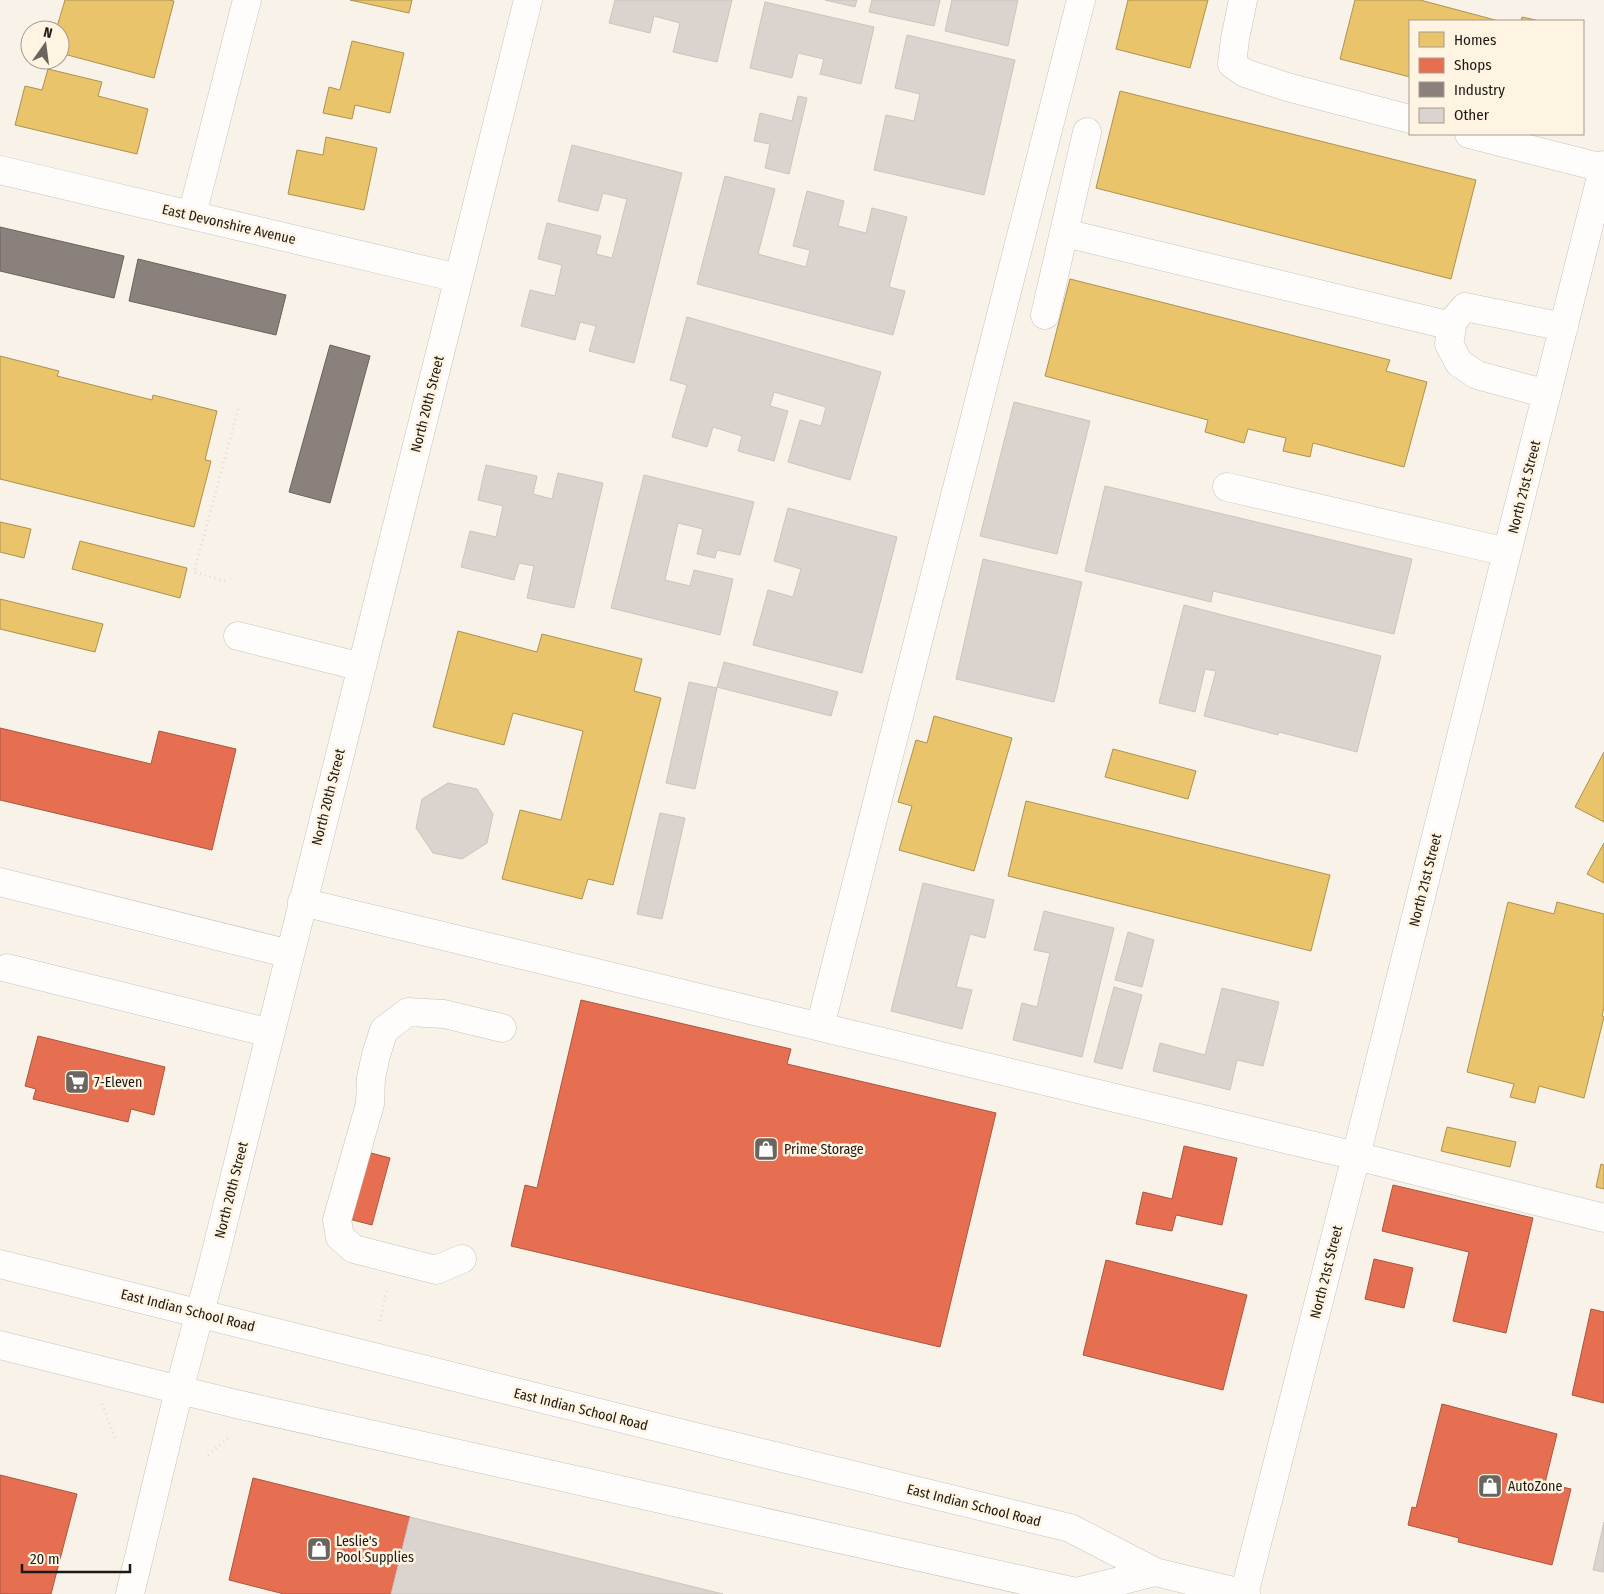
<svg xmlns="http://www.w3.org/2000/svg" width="1604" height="1594" viewBox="0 0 1604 1594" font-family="'Fira Sans Condensed',sans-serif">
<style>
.homes{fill:#e9c46a;stroke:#ac9150}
.shops{fill:#e76f51;stroke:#aa553e}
.industry{fill:#8a817c;stroke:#69625c}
.building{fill:#dbd3ce;stroke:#cbc4bf}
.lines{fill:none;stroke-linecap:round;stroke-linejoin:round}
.minor-casing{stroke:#c7c2ba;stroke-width:29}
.major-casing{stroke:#c7c2ba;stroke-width:29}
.path{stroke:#dfddda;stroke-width:3;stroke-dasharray:1 4;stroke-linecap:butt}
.minor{stroke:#fefdfc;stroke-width:28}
.major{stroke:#fefdfc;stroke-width:28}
.labels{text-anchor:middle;stroke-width:5;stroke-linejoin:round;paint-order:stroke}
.street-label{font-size:14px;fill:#1d1913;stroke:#fff3e2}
.poi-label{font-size:14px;fill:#1d1913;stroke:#fff3e2;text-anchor:start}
</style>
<rect width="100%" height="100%" fill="#f9f2e8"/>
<path class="homes" d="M65 0H169L174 1 154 78 60 53V30H56Z
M350 0H412L409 13Z
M1128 0H1208L1190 68 1116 49Z
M1355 0H1420L1499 21H1410V77L1340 59Z
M1522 17 1540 21H1521Z
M352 41 404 53 390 113 355 105 352 119 323 113 329 87 340 90Z
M48 69 102 82 98 96 148 109 137 154 15 125 25 86 42 90Z
M1120 91 1476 180 1451 279 1096 188Z
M326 137 377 148 364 210 288 194 297 150 323 155Z
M1070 279 1390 360 1386 371 1427 382 1404 467 1313 443 1310 457 1283 451 1286 438 1248 429 1244 443 1205 432 1208 420 1045 376Z
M0 356 59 371 57 376 152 400 153 395 217 411 205 460 211 461 194 527 0 479Z
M0 522 31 529 24 558 0 552Z
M80 541 187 568 180 598 72 569Z
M0 599 103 624 95 652 0 629Z
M458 631 537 652 542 634 642 659 634 691 661 698 613 885 588 879 582 899 502 879 520 810 561 820 583 731 513 713 504 745 433 727Z
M934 716 1012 738 974 871 899 850 912 806 898 802 916 740 927 743Z
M1113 749 1196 771 1188 799 1105 777Z
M1604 752V822L1575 807Z
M1026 801 1330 875 1311 951 1008 876Z
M1604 843V883L1587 874Z
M1508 902 1554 914 1557 902 1604 914V1007L1602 1016 1604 1017 1584 1098 1539 1086 1535 1103 1510 1097 1514 1084 1467 1072Z
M1447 1127 1516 1142 1510 1167 1441 1151Z
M1601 1164 1604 1165V1189L1596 1187Z"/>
<path class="shops" d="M0 728 151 764 159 731 236 749 212 850 0 800Z
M581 1000 791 1049 787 1064 996 1113 940 1347 511 1246 525 1185 537 1188Z
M38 1036 165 1067 154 1115 131 1109 128 1122 33 1099 36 1089 25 1086Z
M1184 1146 1237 1158 1222 1225 1176 1215 1172 1231 1136 1224 1143 1192 1172 1199Z
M367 1152 390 1158 372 1225 349 1219Z
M1393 1185 1533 1218 1506 1333 1453 1321 1469 1252 1382 1231Z
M1374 1259 1413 1268 1404 1308 1365 1299Z
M1106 1260 1247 1295 1223 1390 1083 1355Z
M1591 1309 1604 1312V1403L1572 1395Z
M1442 1404 1557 1434 1545 1483 1571 1489 1552 1565 1458 1542 1459 1538 1408 1525 1412 1507 1416 1508Z
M0 1475 77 1494 51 1594H0Z
M253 1478 410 1517 391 1594H284L229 1580Z"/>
<path class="industry" d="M0 227 124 256 114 298 0 271Z
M138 259 286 295 276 335 129 301Z
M330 345 370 356 330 503 289 492Z"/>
<path class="building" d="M615 0H732L717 62 673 52 680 23 654 16 650 33 609 23Z
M825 0H857L855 7Z
M872 0H940L934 26 869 12Z
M952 0H1018L1008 46 945 31Z
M765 2 874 27 861 84 820 74 824 59 798 53 792 78 750 68Z
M907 35 1015 60 984 195 874 170 886 115 914 121 920 94 895 88Z
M798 96 807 98 789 174 765 168 770 144 754 141 760 113 792 121Z
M572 145 682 173 634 363 589 351 596 326 580 322 575 340 521 326 530 290 555 296 562 265 538 259 547 223 601 236 596 254 612 258 627 199 603 193 598 211 558 201Z
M725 176 775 189 758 254 806 267 810 250 793 246 807 191 844 201 838 226 866 233 872 208 907 217 889 287 905 291 893 335 697 284Z
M687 317 881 372 850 480 788 462 800 420 821 426 826 407 774 392 770 406 788 411 774 461 738 451 742 436 713 427 707 447 672 437 687 385 670 380Z
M1014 402 1090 421 1057 554 980 536Z
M486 465 537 476 533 494 552 499 558 473 603 483 574 608 527 598 534 566 519 563 514 580 461 567 470 531 496 537 503 506 478 500Z
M644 475 754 502 740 555 717 550 715 558 697 554 703 529 678 523 665 580 690 586 694 570 733 579 720 635 611 608Z
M1105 486 1412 559 1394 634 1213 591 1211 602 1085 571Z
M788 508 897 537 862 673 753 645 768 590 793 597 801 569 774 561Z
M983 559 1082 582 1054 702 956 679Z
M1184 605 1381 656 1357 752 1279 732 1278 735 1204 716 1216 671 1205 669 1195 712 1159 703Z
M724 662 838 692 831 716 717 687Z
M689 682 717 688 695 789 666 783Z
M448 783 477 789 493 814 487 843 462 859 433 853 416 828 422 799Z
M660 813 685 818 662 919 637 914Z
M923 883 994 900 985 938 970 934 956 987 972 990 962 1029 891 1011Z
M1044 911 1114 928 1082 1057 1013 1040 1022 1003 1037 1007 1050 953 1034 950Z
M1128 932 1154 940 1142 987 1115 980Z
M1114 987 1142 995 1122 1069 1094 1062Z
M1222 988 1279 1002 1263 1066 1237 1060 1230 1090 1153 1071 1160 1043 1205 1055Z
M410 1517 723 1594H391Z
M1604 1522V1572L1593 1570Z"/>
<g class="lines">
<defs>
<path id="minor" d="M1243 0 1235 39 1232 64 1245 73 1287 87 1410 119
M1469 134 1603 168
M0 170 458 278
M192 215 247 0
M1065 233 1452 326
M1045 315 1087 132
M1547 394 1477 375 1459 363 1449 344 1453 321 1465 307 1564 327
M1227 487 1507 552
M238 636 362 667
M0 882 290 954
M302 902 1356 1156 1604 1218
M7 968 270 1033
M820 1027 1081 0
M462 1259 436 1270 354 1249 340 1237 337 1220 370 1104 371 1078 376 1055 384 1030 408 1012 444 1014 502 1028
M130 1594 179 1390 213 1264 528 0
M1244 1594 1356 1156 1604 165"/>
<path id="major" d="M0 1264 684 1434 1070 1528 1155 1572 1246 1594
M0 1345 236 1404 1076 1592 1155 1572"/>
</defs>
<use href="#minor" class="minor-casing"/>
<use href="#major" class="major-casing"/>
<path class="path" d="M225 581 194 572 239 406
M380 1321 387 1289
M102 1404 116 1440
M208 1455 228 1438"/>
<use href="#minor" class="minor"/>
<use href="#major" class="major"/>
</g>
<defs>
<symbol id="supermarket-square" viewBox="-11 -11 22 22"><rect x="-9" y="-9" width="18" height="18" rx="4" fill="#6a655e" stroke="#fff3e2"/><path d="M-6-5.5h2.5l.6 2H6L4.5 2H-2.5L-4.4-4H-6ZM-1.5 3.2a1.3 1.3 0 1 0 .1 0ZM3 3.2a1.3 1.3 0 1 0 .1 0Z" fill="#fff"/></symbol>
<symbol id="shop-square" viewBox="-11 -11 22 22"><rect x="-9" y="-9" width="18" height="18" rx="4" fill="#6a655e" stroke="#fff3e2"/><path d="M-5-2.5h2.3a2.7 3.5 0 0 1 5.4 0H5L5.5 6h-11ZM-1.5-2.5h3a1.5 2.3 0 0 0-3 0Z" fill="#fff"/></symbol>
</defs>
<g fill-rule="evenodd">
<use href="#supermarket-square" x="63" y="1068" width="28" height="28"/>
<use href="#shop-square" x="752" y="1135" width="28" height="28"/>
<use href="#shop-square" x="1476" y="1472" width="28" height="28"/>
<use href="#shop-square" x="305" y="1535" width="28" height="28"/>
</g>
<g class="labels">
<g class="street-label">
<text transform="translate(229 224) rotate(13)" y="5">East Devonshire Avenue</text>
<text transform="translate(427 404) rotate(-76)" y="5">North 20th Street</text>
<text transform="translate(1524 487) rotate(-76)" y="5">North 21st Street</text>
<text transform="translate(328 797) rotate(-76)" y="5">North 20th Street</text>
<text transform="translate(1425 880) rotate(-76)" y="5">North 21st Street</text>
<text transform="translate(231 1190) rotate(-76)" y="5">North 20th Street</text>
<text transform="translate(1326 1272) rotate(-76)" y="5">North 21st Street</text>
<text transform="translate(188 1310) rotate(14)" y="5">East Indian School Road</text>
<text transform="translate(581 1409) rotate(14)" y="5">East Indian School Road</text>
<text transform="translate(974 1505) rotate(14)" y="5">East Indian School Road</text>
</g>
<g class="poi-label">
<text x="94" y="1087">7-Eleven</text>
<text x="784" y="1154">Prime Storage</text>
<text x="1508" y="1491">AutoZone</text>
<text x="336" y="1546">Leslie's<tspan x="336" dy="16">Pool Supplies</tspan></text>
</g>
</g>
<rect x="1409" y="20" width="175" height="115" fill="#fff3e2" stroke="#a59c8f"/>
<rect x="1419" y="32" width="25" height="15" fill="#e9c46a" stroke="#a59c8f"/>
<text x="1454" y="45" font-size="15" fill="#1d1913">Homes</text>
<rect x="1419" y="58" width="25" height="15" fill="#e76f51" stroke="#a59c8f"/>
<text x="1454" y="70" font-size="15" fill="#1d1913">Shops</text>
<rect x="1419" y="82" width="25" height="15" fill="#8a817c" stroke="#a59c8f"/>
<text x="1454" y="95" font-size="15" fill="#1d1913">Industry</text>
<rect x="1419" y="108" width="25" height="15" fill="#dbd3ce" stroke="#a59c8f"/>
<text x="1454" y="120" font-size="15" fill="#1d1913">Other</text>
<g transform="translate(45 45) rotate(14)"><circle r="24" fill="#fff3e2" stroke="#a59c8f"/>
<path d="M0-4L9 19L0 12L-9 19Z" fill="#6a655e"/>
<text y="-8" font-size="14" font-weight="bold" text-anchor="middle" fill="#1d1913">N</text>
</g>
<path d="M22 1564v8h108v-8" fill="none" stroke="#1d1913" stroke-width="2.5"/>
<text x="30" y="1564" font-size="15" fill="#1d1913" stroke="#fff3e2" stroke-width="4" paint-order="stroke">20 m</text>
</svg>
